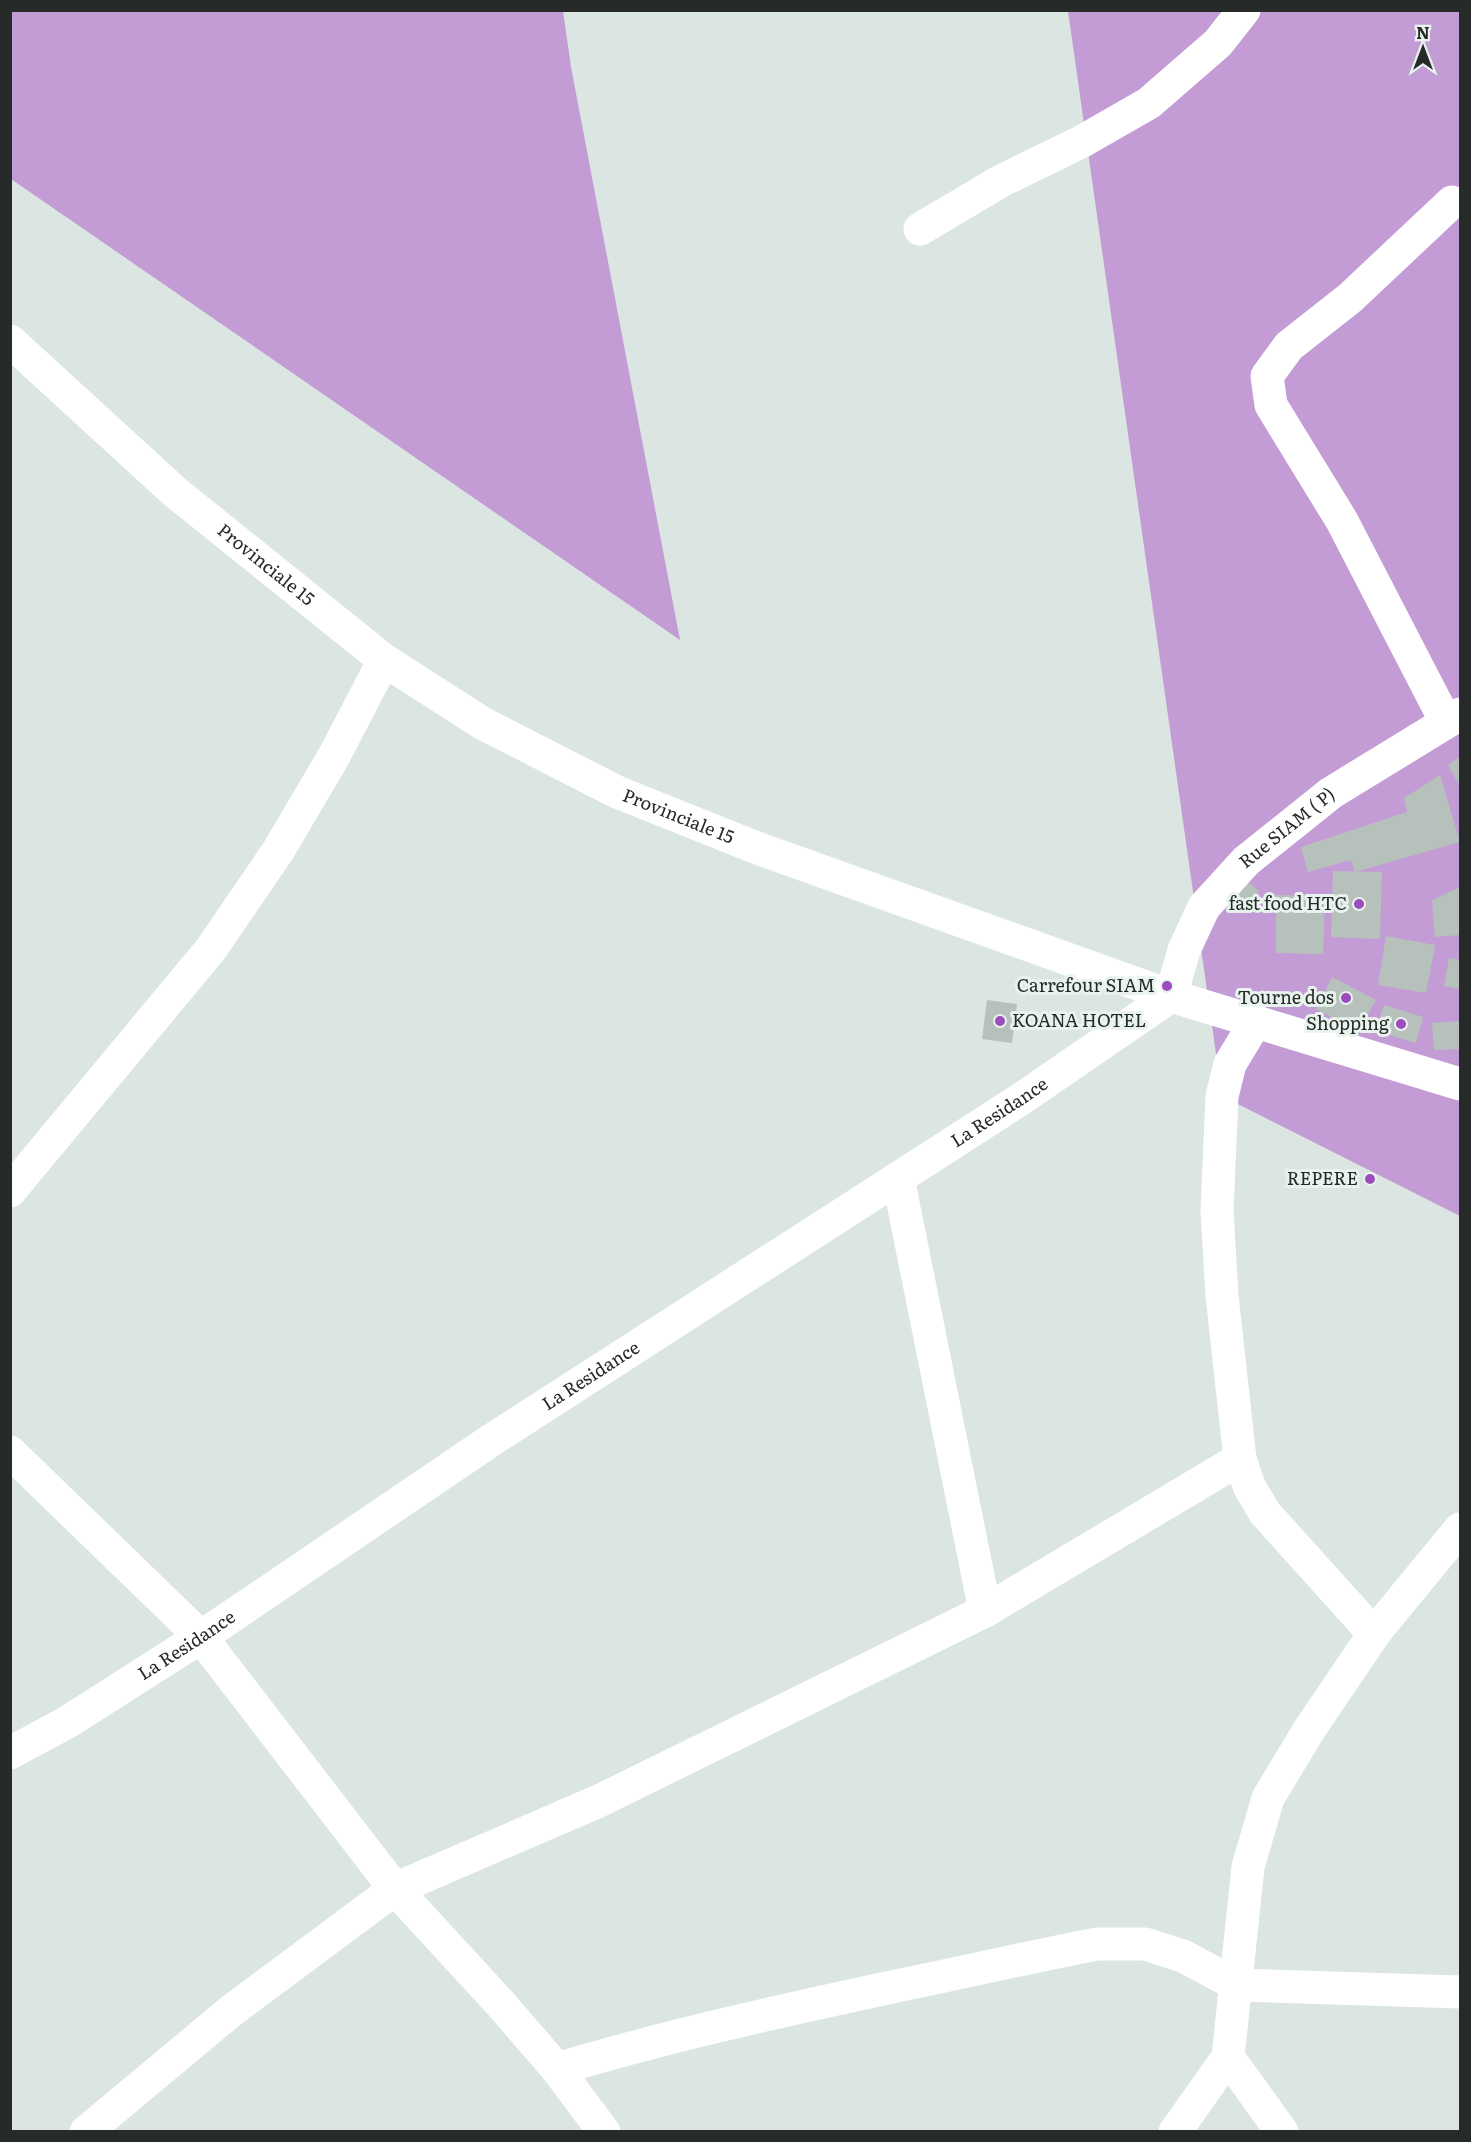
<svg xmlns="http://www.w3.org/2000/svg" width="1471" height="2142" viewBox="0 0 1471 2142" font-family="Literata,serif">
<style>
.forest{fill:#c39cd6}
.building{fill:#b7c1bc}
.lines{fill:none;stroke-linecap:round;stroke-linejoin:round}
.minor{stroke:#fff;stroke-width:33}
.tertiary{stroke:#fff;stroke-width:33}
.poi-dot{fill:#9b4cbd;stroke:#e8f3ee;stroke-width:2}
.labels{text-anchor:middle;stroke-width:6;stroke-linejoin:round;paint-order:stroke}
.street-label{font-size:18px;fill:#262a28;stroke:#e8f3ee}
.poi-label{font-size:18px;fill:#262a28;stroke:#e8f3ee;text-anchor:end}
</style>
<rect width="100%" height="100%" fill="#dbe5e1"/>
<path class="forest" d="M11 10 563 11 571 67 680 640 11 179Z
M1068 11H1460V1216L1222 1096Z"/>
<path class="building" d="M1460 757V786L1448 765Z
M1440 775 1460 842 1355 872 1351 860 1308 872 1301 847 1407 812 1404 798Z
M1333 871 1382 872 1380 939 1331 937Z
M1248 882 1259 891 1244 906 1232 895Z
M1460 887V935L1435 937 1432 900Z
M1276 895 1325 896 1323 954 1276 953Z
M1386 936 1435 945 1426 993 1378 985Z
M1449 958 1460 960V989L1444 986Z
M1332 977 1376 1000 1359 1031 1316 1009Z
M987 1000 1017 1004 1012 1043 982 1039Z
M1384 1005 1423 1017 1416 1043 1376 1031Z
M1460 1021V1049L1434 1050 1432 1023Z"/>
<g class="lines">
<g class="minor">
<path d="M920 229 1001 181 1081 142 1149 103 1218 43 1244 10"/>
<path d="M1446 722 1342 521 1271 405 1267 376 1289 346 1350 298 1452 202"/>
<path id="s1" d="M1171 996 1184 950 1204 907 1246 861 1331 793 1460 714"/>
<path d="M898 1178 985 1611"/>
<path d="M10 1191 211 949 278 851 334 756 384 660"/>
<path d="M10 1452 201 1637 395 1889 500 2003 557 2069 604 2132"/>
<path d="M1376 1631 1460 1529"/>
<path d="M1228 2057 1282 2132"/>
<path d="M557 2069C667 2036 780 2011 892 1987 961 1973 1029 1957 1097 1944H1145L1183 1956 1237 1985 1460 1992"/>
<path d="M86 2132 231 2011 395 1889 599 1801 985 1611 1240 1459"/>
<path d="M1175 2132 1228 2057 1248 1867 1268 1798 1309 1730 1376 1631 1365 1624 1265 1513 1249 1486 1240 1459 1222 1296 1217 1211 1222 1096 1230 1064 1256 1021"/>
</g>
<g class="tertiary">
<path id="s2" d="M10 341 175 492 384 660 482 723 617 792 757 848 1171 996 1460 1084"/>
<path id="s3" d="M10 1753 66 1723 201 1637 493 1439 1021 1099 1171 996"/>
</g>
</g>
<g class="poi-dot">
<circle cx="1359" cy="904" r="6"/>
<circle cx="1167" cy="986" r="6"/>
<circle cx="1346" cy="998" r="6"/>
<circle cx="1000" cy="1021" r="6"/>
<circle cx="1401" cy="1024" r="6"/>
<circle cx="1370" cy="1179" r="6"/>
</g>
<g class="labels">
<g class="street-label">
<text dy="6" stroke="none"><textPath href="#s2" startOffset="340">Provinciale 15</textPath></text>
<text dy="6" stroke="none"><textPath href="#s2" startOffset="826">Provinciale 15</textPath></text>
<text dy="6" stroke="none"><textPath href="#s1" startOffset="210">Rue SIAM ( P)</textPath></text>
<text dy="6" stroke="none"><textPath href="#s3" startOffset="1179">La Residance</textPath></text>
<text dy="6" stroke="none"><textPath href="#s3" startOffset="693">La Residance</textPath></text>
<text dy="6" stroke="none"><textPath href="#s3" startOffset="207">La Residance</textPath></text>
</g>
<g class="poi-label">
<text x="1347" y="910">fast food HTC</text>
<text x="1155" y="992">Carrefour SIAM</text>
<text x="1334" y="1004">Tourne dos</text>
<text x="1012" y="1027" text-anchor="start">KOANA HOTEL</text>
<text x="1389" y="1030">Shopping</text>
<text x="1358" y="1185">REPERE</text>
</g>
</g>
<rect width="1471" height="2142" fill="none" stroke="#262a28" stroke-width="24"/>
<g transform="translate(1423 48)" stroke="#e8f3ee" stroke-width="4.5" paint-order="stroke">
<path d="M0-4.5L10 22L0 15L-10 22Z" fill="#262a28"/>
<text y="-9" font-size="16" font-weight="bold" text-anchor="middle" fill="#262a28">N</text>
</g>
</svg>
